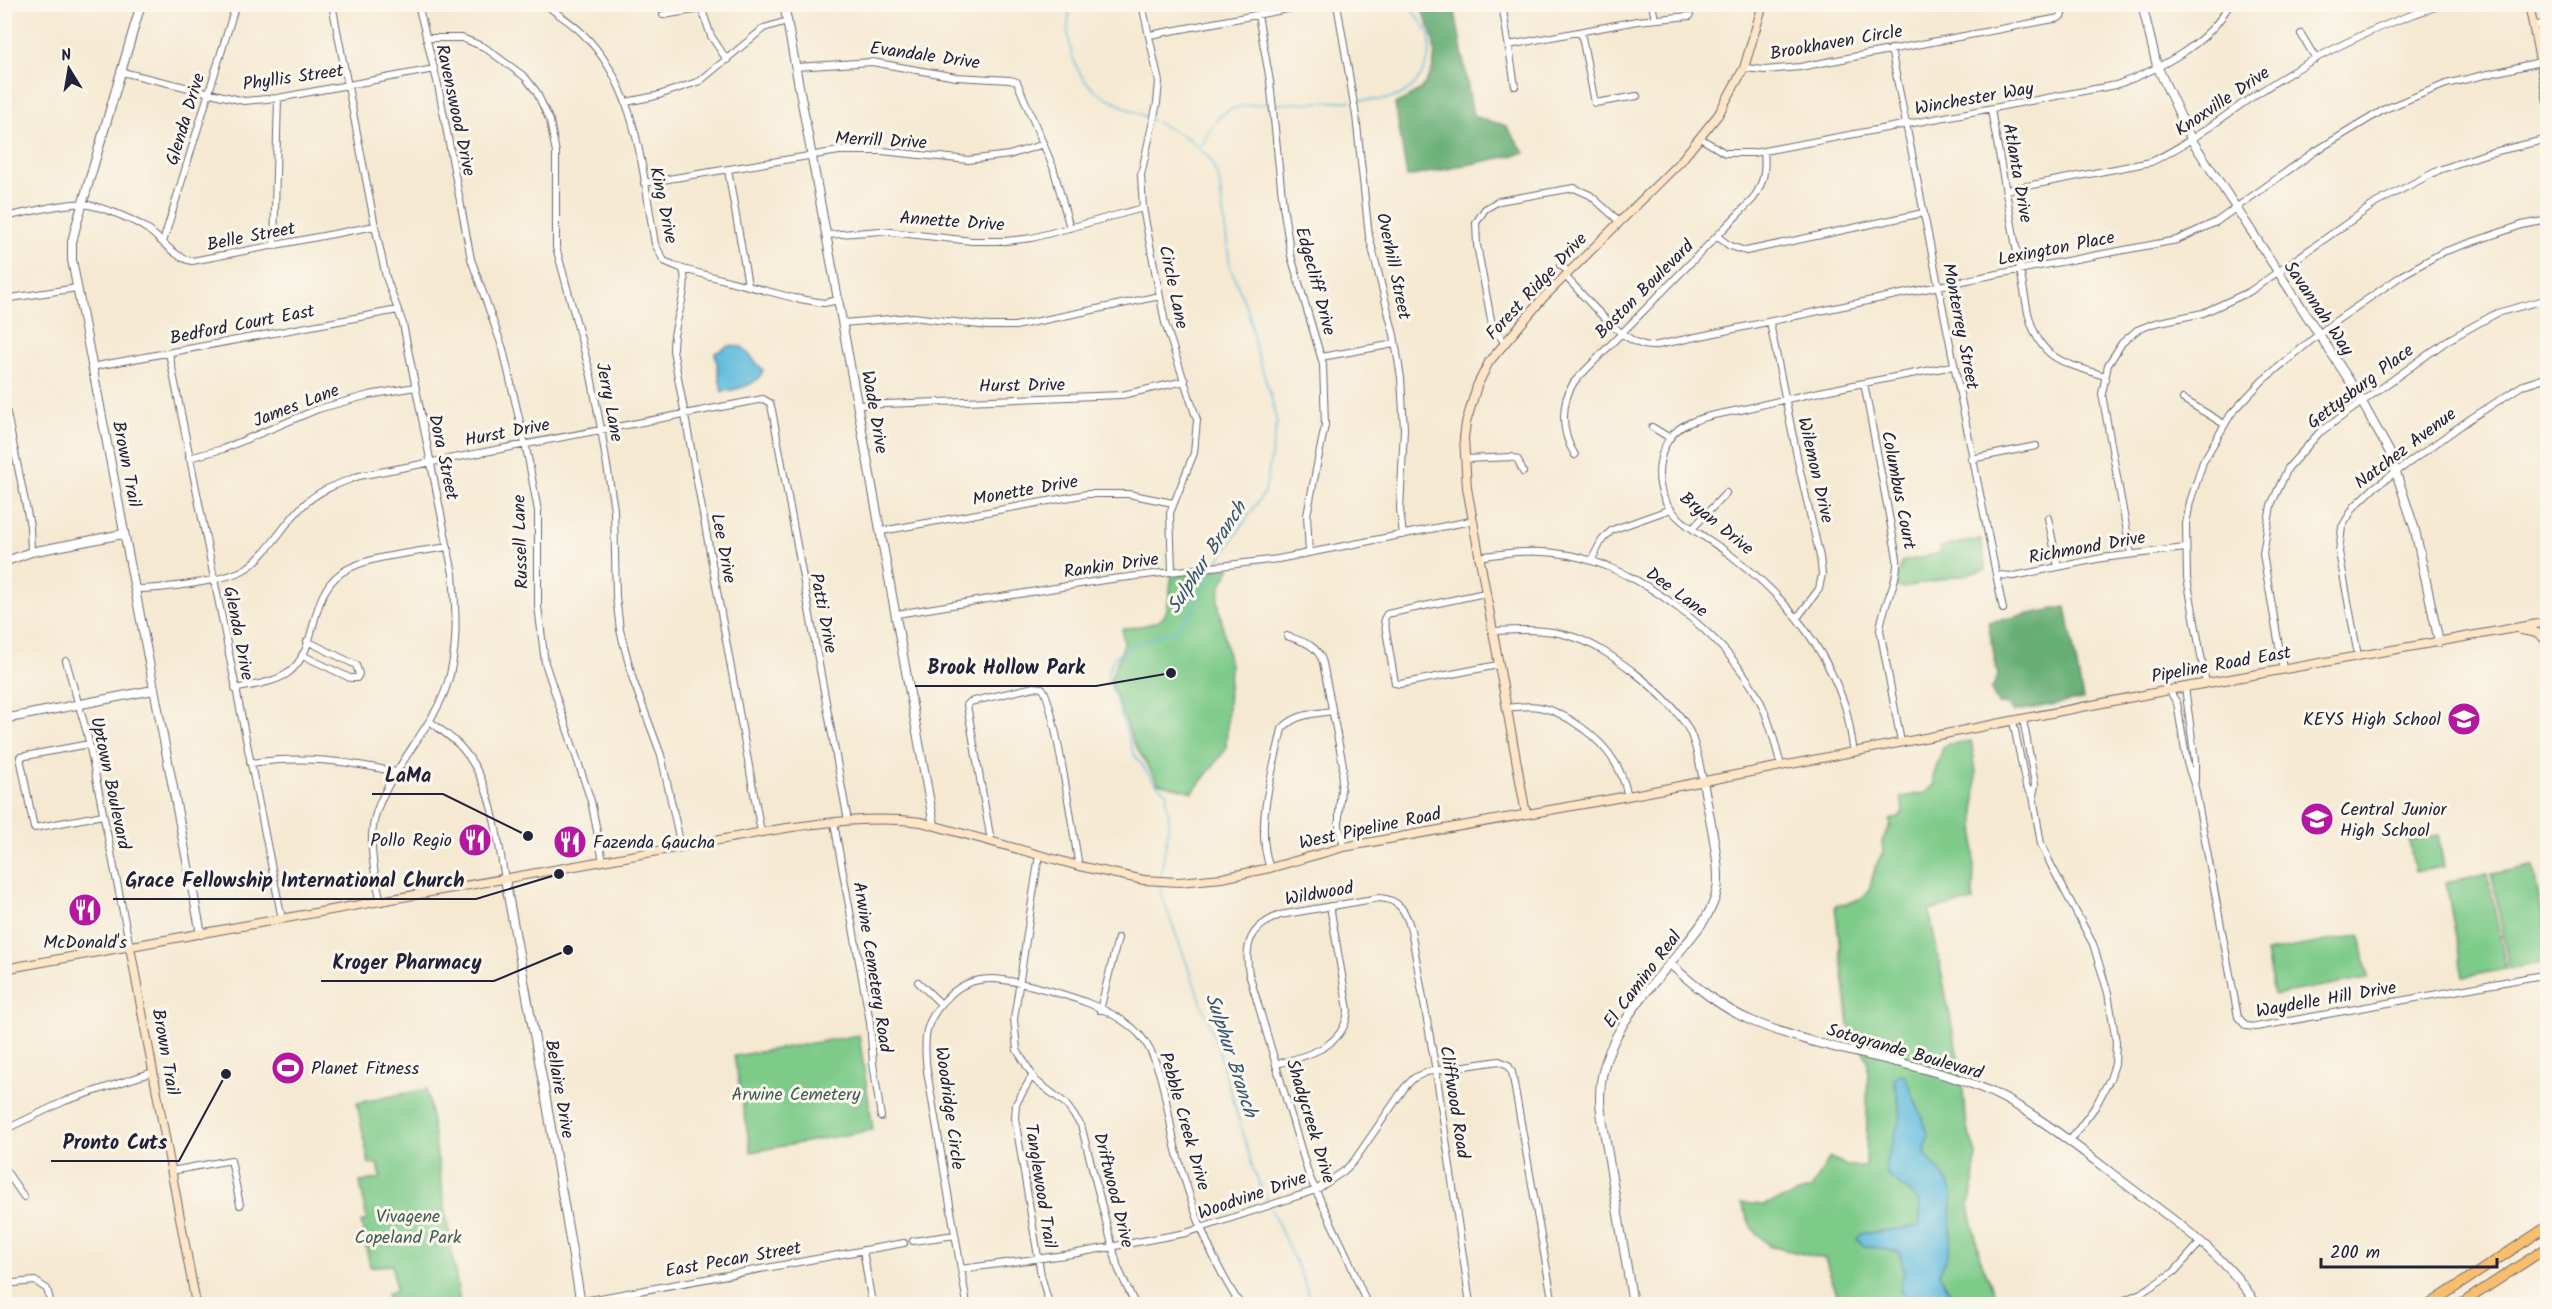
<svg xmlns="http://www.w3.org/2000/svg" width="2552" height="1309" viewBox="0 0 2552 1309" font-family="Kalam,sans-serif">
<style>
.green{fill:#7dca89;stroke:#507662;stroke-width:1.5}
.forest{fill:#66ae75;stroke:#446858;stroke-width:1.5}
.water{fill:#5fbbdd;stroke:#406e8c;stroke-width:1.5}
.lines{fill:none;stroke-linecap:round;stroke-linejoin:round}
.stream{stroke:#5fbbdd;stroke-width:1.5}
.minor-casing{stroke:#6c6870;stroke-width:8}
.tertiary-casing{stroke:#6c6870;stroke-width:10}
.secondary-casing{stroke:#6c6870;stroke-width:10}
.primary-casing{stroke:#6c6870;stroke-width:11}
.minor{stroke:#fff;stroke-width:6}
.tertiary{stroke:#fff;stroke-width:8}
.secondary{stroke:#fde5c5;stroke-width:8}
.primary{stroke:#f9be6d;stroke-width:9}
.labels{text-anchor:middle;stroke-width:6;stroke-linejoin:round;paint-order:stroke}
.street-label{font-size:18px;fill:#22223b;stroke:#fbf7ec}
.poi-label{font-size:18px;fill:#22223b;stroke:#fbf7ec;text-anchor:start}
.park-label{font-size:18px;fill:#425d56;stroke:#fbf7ec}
.water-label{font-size:20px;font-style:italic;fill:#375874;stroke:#fbf7ec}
.leader{fill:none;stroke:#22223b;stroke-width:2}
.callout-dot{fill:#22223b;stroke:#fbf7ec;stroke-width:2}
.callout-label{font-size:20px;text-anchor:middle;font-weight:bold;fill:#22223b;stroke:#fbf7ec;stroke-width:6;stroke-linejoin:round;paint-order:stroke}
</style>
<rect width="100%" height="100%" fill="#fbf7ec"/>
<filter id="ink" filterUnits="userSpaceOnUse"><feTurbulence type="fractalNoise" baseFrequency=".0167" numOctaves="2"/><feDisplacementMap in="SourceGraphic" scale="12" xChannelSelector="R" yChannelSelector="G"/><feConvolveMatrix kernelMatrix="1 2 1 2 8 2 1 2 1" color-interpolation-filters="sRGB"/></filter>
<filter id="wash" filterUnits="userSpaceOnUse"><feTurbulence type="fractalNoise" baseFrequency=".008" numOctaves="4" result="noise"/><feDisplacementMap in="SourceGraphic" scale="24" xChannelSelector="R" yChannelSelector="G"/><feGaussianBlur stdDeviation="1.35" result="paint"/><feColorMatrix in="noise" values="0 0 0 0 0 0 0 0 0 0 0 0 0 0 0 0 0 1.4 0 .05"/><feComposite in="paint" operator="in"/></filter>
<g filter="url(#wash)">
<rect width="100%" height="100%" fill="#f5e9d2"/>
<path class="green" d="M1981 539 1986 570 1902 588 1896 587 1901 562 1940 553 1939 547Z
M1230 568 1221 585 1218 601 1230 666 1226 749 1193 792 1158 783 1133 742 1110 680 1124 644 1122 629C1172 621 1165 624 1172 574Z
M1971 741 1976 771 1973 901 1929 910 1961 1072 1967 1128 1976 1153 1974 1184 1969 1205 1980 1258 1999 1304H1836L1837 1294 1825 1259 1769 1246 1752 1228 1741 1203 1764 1205 1811 1189 1830 1157 1847 1166H1866L1868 1061 1849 1025 1835 906C1886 896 1861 885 1883 853L1882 841 1891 825 1889 819 1899 817 1903 812 1901 797 1924 793 1934 785 1933 777 1944 745Z
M2438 835 2444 867 2415 872 2409 841Z
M2533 866 2547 942V962L2509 969 2492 874Z
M2488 874 2506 969 2463 977 2446 882Z
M2360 935 2368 978 2274 995 2266 952Z
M859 1035 873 1130 751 1152 734 1056Z
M427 1089 460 1304H389L387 1293 396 1291 392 1265 370 1267 361 1222 367 1220 360 1182 381 1178 378 1164H369L357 1103Z"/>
<path class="forest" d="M1419 5H1454L1473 116 1506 126 1525 153 1407 177 1395 104C1402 100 1413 96 1419 90 1445 64 1434 33 1419 5Z
M2066 607 2083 699 2013 712 2010 705 1998 704 1991 690 1998 676 1988 622Z"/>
<path class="water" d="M729 346 742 347 763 370C758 386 737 389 722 392L715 353Z
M1900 1074 1905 1075 1928 1133 1925 1154 1947 1181 1952 1193 1951 1235 1948 1255 1939 1274 1957 1304H1911L1900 1291 1904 1271 1899 1252 1864 1246 1857 1239 1861 1234 1919 1226C1924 1190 1910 1196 1887 1175L1885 1164 1901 1116 1894 1079Z"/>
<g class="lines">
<path class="stream" d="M1069 4C1070 12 1068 20 1068 28 1072 91 1102 95 1152 120
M1355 100C1366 100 1378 101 1388 99 1417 93 1434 63 1429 35 1427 25 1413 13 1407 4
M1274 104 1350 101
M1156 122 1189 139 1210 159 1219 180 1230 266 1249 314 1255 347 1272 400 1277 423 1265 491 1217 563
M1200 149C1219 109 1225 106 1269 104
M1161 878C1162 858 1168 840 1169 821 1169 811 1165 803 1167 793L1154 782 1134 754 1107 675 1114 657 1134 644 1174 631 1192 611 1213 570
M1161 886V894L1217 1045 1254 1172 1269 1204
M1271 1209 1304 1281 1312 1304"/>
</g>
</g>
<g filter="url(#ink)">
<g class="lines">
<defs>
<path id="minor" d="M332 4 375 226 386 277 403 324 453 574C456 612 459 651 446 688 440 706 428 723 417 740 374 806 361 821 381 902
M418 4 438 85 471 259 503 349 528 457 538 511V606L545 663 591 801 603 861
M545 4C557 14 571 22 582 33 638 87 642 171 655 244L664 261 683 269 794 298 824 303 839 300
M700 4 711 36 727 60
M1142 4 1159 82 1157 103 1141 175 1143 208 1165 323 1197 420 1194 453 1170 513 1172 571
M1337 4 1356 116 1369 236 1394 335 1401 378 1404 429 1400 509 1403 535
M1502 4 1515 86
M1652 4 1655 19
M663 15 701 9
M1258 15 1270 81 1283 206 1291 256 1323 364 1325 425 1307 515 1309 553
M2533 26 2548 23
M1581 32 1595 103 1637 96
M2301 34 2316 59
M1150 35 1314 4
M426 38H462L484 47 525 77 536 91 550 121 556 153V247L591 376 601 429 614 509 616 597 620 630 633 680 661 755 681 846
M1509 45 1637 21 1690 16
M1891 49 2003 609
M796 67 872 62 956 77 1010 80 1017 82 1053 167 1070 228
M1744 68 1765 70 1800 67 2059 18 2062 15 2060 4
M122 72 244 101 278 98 434 69
M626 102 656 96 700 81 764 28 787 21
M1991 110 2028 313C2040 361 2063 362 2105 376
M1700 138 1725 153H1753L2116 85C2155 71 2211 44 2229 4
M728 170 748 285
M644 183 839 151H882L968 160 1009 155 1044 144
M2006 190 2151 162C2189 144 2221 118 2255 95 2314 56 2377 24 2445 4
M4 217C27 213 50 206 73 204 93 202 131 218 147 229 161 239 175 258 192 261L375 226
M827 235 881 231 972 241H1006L1032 238 1143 208
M1718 237 1730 246 1746 251 1923 213
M163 242 236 4
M274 246 278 98
M1560 265 1569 272
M683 269C690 293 672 323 673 350L761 832
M1565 276C1586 297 1623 347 1653 346L1987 276 2177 240 2216 222 2314 152 2385 109 2446 84 2540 62
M4 299 77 288
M843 323 913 317 988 326H1015L1160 296
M1770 323 1800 471 1820 557 1822 574 1819 589 1797 618
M1504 342 1492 325 1477 245 1476 223 1485 209 1499 201 1574 188 1590 195 1619 221
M169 353 282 919
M1321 357 1395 344
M91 367 398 310
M1864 383 1897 558C1899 583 1882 605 1880 630L1901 742
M4 399 30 526 31 552
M2183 399 2224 424
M859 405 1122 395 1185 381
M1652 427 1670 438
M1575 455C1561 433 1560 404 1574 382L1753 199C1764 182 1766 171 1764 151
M189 458 223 449 318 409 369 395 415 387
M1465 459 1512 457 1518 460 1523 472
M1971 459 2036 446
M2048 518 2058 567
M1693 528 1726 493
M882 531 1087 494H1128L1173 503
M2131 554 2102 394 2108 365 2122 343 2137 330 2155 323 2203 313 2249 292 2376 203 2439 170 2485 154 2548 139
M1478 557C1509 552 1538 549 1569 555 1641 569 1723 633 1758 697 1769 718 1775 743 1781 766
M1591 561 1602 540 1612 530 1671 509
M1996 575 2014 576 2102 558 2185 548
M134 589C160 589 225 582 247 568 271 551 284 522 306 503 321 489 341 483 359 476L763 399 770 403 772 410 848 821
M1485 593 1387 614 1384 619 1394 677 1395 683 1400 684 1498 665
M897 614 1104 580 1278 559 1471 521
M1492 631C1519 630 1544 628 1570 636 1606 645 1674 699 1690 732 1697 748 1700 765 1703 781
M1287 636C1304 642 1318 645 1323 663L1343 765 1339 812V827L1344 847
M302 655 350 678H357L359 674 356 665 307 641
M2358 656 2339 552 2342 527 2354 507 2375 487 2470 419 2523 385 2548 377
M66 661 87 733 130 947
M2283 669 2263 554 2271 505 2288 468 2319 433 2448 340 2497 313 2548 299
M2206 684 2187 578 2186 524 2190 502 2203 462 2231 414 2263 380 2330 325 2404 274 2443 252 2522 225 2548 220
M2185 687 2195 761V781
M235 689C251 685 274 683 288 673 320 649 307 597 341 573 365 556 418 552 448 547
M2169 690 2177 703 2187 763 2195 787 2238 1017 2246 1026 2256 1027 2548 974
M1506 708C1517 707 1528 705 1539 707 1566 712 1600 738 1614 761 1621 771 1625 784 1628 796
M2023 719 2035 784 2033 796 2041 844 2052 867 2093 944 2108 993 2116 1042 2115 1064 2110 1079 2095 1107 2069 1142
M430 721C439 729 450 736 459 745 493 781 496 832 505 879
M2013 721 2026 786 2033 796
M89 744 20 757 34 828 103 815
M1854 752C1851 736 1849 718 1844 703 1823 643 1783 595 1733 557 1715 542 1682 526 1669 507 1652 483 1657 442 1683 426 1702 415 1728 413 1749 408 1816 391 1885 379 1953 366
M250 763C306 756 341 760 396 772
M834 823 870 1022 873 1063 881 1117
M991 841 967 705 970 702 1034 687 1042 688C1054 698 1074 840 1079 866
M1039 855 1014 1019 1017 1050 1036 1081 1065 1103 1081 1125 1118 1268 1135 1304
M1270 868C1254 824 1273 773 1282 729 1295 714 1313 714 1332 711
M918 982 941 1004
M1100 1010 1118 938
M1277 1064C1307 1056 1345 1047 1348 1010L1330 906
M1032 1076 1016 1104 1015 1118 1041 1275 1049 1304
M4 1130 65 1101 153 1072
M4 1168 24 1197
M171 1171 231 1160 240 1205
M913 1241 955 1235
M863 1250 872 1304
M961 1269 1072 1254 1186 1233 1316 1190 1344 1171 1354 1161 1405 1087 1414 1078 1426 1072 1499 1061 1508 1065 1512 1072 1553 1304
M4 1284 35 1281 47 1289 51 1304
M567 1304 904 1243
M967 1304 927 1071C923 1037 924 1019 951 994 975 972 1004 979 1033 986 1067 995 1114 1008 1139 1034 1165 1062 1167 1118 1177 1154 1192 1207 1210 1259 1240 1304
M1367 1304 1348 1258 1309 1176 1249 974C1244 944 1250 927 1280 915L1379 898C1400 899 1406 912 1411 930L1436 1071 1470 1304
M2116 1304 2141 1293 2174 1272 2200 1243"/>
<path id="tertiary" d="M141 4 76 226 72 242V260L201 934
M784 4 934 825
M2142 4 2157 66 2191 139 2353 386 2389 451 2415 530 2439 642
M4 562 31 552 123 534
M4 719 153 690
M505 879 545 1093 581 1304
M1670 964C1695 986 1721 1008 1752 1021 1823 1051 1903 1058 1975 1085 2029 1106 2077 1147 2123 1182 2171 1219 2224 1252 2256 1304
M1633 1304 1601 1112C1592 1044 1646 994 1685 945 1698 929 1713 912 1717 890 1722 866 1707 808 1703 781"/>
<path id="secondary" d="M2529 4 2548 102
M2521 630 2538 633 2548 642
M1526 814 1467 488 1464 438 1466 423 1477 386 1489 362 1543 298 1680 162 1718 115 1744 68 1763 4
M130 947 196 1304
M4 969 780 829C827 822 874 816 921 822L1079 866 1144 880 1179 882 1222 878 1270 868 1344 847 1628 796 2169 690 2548 622"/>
<path id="primary" d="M2430 1304 2548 1226
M2461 1304 2548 1247"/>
</defs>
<use href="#minor" class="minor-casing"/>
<use href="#tertiary" class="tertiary-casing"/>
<use href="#secondary" class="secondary-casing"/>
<use href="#primary" class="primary-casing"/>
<use href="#minor" class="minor"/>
<use href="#tertiary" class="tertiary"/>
<use href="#secondary" class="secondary"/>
<use href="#primary" class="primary"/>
</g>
</g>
<defs>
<symbol id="school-disc" viewBox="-11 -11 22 22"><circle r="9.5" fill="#b5179e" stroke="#fbf7ec"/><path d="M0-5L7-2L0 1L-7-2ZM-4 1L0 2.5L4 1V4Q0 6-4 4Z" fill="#fff"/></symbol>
<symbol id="restaurant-disc" viewBox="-11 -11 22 22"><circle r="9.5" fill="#b5179e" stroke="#fbf7ec"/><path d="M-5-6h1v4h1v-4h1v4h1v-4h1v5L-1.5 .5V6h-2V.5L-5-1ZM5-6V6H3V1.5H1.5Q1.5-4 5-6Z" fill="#fff"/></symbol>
<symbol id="stadium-disc" viewBox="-11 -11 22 22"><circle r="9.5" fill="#b5179e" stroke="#fbf7ec"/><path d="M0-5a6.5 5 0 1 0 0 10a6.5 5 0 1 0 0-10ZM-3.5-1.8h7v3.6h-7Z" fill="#fff"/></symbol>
</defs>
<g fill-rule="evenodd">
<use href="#school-disc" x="2445" y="700" width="38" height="38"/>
<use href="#school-disc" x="2298" y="800" width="38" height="38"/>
<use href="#restaurant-disc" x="456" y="821" width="38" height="38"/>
<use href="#restaurant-disc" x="551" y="823" width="38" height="38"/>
<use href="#restaurant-disc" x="66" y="891" width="38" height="38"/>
<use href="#stadium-disc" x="269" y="1049" width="38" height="38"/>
</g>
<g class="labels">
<g class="street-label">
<text transform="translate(1836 42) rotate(-10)" y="6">Brookhaven Circle</text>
<text transform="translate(925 55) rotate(8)" y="6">Evandale Drive</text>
<text transform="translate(293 77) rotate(-8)" y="6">Phyllis Street</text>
<text transform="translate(1974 98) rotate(-10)" y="6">Winchester Way</text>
<text transform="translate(2222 101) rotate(-34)" y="6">Knoxville Drive</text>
<text transform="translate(456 110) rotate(78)" y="6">Ravenswood Drive</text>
<text transform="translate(185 119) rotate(-73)" y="6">Glenda Drive</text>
<text transform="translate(881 140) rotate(3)" y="6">Merrill Drive</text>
<text transform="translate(2018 173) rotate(80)" y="6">Atlanta Drive</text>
<text transform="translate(664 205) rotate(78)" y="6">King Drive</text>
<text transform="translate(952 221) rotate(4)" y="6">Annette Drive</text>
<text transform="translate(251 236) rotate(-11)" y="6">Belle Street</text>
<text transform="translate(2056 248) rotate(-11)" y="6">Lexington Place</text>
<text transform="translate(1394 266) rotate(78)" y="6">Overhill Street</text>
<text transform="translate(1316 281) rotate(75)" y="6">Edgecliff Drive</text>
<text transform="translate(1536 286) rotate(-47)" y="6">Forest Ridge Drive</text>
<text transform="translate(1174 287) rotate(78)" y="6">Circle Lane</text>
<text transform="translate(1644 289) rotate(-45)" y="6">Boston Boulevard</text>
<text transform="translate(2319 308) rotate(56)" y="6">Savannah Way</text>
<text transform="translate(242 324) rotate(-11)" y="6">Bedford Court East</text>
<text transform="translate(1961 326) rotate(79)" y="6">Monterrey Street</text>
<text transform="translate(1022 385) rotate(-1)" y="6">Hurst Drive</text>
<text transform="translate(2360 386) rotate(-37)" y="6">Gettysburg Place</text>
<text transform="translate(610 402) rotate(79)" y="6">Jerry Lane</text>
<text transform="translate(296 405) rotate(-21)" y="6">James Lane</text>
<text transform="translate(875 412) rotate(80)" y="6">Wade Drive</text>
<text transform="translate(507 432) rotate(-11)" y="6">Hurst Drive</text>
<text transform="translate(2405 448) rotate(-37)" y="6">Natchez Avenue</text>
<text transform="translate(444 457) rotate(78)" y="6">Dora Street</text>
<text transform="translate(127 464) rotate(79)" y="6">Brown Trail</text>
<text transform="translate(1816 470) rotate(77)" y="6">Wilemon Drive</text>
<text transform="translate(1025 490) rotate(-10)" y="6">Monette Drive</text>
<text transform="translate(1899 490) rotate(79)" y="6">Columbus Court</text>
<text transform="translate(1717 523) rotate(39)" y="6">Bryan Drive</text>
<text transform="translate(520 542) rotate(-92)" y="6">Russell Lane</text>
<text transform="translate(2087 547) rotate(-10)" y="6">Richmond Drive</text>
<text transform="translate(724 548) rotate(79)" y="6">Lee Drive</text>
<text transform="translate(1111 565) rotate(-8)" y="6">Rankin Drive</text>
<text transform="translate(1677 592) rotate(36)" y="6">Dee Lane</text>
<text transform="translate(824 613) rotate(79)" y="6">Patti Drive</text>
<text transform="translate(239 633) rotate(79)" y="6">Glenda Drive</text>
<text transform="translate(2221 664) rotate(-10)" y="6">Pipeline Road East</text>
<text transform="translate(111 783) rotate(78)" y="6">Uptown Boulevard</text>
<text transform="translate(1370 828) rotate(-12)" y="6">West Pipeline Road</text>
<text transform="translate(1319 893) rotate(-10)" y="6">Wildwood</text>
<text transform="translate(873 967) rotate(81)" y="6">Arwine Cemetery Road</text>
<text transform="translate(1642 979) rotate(-53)" y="6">El Camino Real</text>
<text transform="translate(2326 999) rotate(-10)" y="6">Waydelle Hill Drive</text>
<text transform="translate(1905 1051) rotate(16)" y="6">Sotogrande Boulevard</text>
<text transform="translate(166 1052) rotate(80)" y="6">Brown Trail</text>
<text transform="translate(560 1089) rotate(80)" y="6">Bellaire Drive</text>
<text transform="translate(1455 1102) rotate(81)" y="6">Cliffwood Road</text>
<text transform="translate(950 1108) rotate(82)" y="6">Woodridge Circle</text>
<text transform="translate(1185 1121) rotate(74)" y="6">Pebble Creek Drive</text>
<text transform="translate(1311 1121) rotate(73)" y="6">Shadycreek Drive</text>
<text transform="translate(1041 1186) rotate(81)" y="6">Tanglewood Trail</text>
<text transform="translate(1114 1190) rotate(76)" y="6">Driftwood Drive</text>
<text transform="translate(1252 1195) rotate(-19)" y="6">Woodvine Drive</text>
<text transform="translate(733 1259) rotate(-10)" y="6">East Pecan Street</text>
</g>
<g class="poi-label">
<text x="2441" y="725" text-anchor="end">KEYS High School</text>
<text x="2340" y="815">Central Junior<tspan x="2340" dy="21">High School</tspan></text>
<text x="452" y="846" text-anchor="end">Pollo Regio</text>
<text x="593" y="848">Fazenda Gaucha</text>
<text x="85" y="948" text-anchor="middle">McDonald's</text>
<text x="311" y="1074">Planet Fitness</text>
</g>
<g class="park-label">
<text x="796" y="1100">Arwine Cemetery</text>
<text x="408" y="1222">Vivagene<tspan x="408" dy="21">Copeland Park</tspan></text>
</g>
<g class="water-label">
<text transform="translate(1206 557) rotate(-57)" y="7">Sulphur Branch</text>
<text transform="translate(1232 1055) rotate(72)" y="7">Sulphur Branch</text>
</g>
</g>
<path class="leader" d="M1171 673L1096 686H915M528 836L443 794H372M559 874L476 899H113M568 950L494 981H321M226 1074L179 1161H51"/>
<g class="callout-dot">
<circle cx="1171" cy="673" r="6"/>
<circle cx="528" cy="836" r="6"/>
<circle cx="559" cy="874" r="6"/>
<circle cx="568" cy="950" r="6"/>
<circle cx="226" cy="1074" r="6"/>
</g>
<g class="callout-label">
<text x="1006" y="674">Brook Hollow Park</text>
<text x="408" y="782">LaMa</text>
<text x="295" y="887">Grace Fellowship International Church</text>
<text x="407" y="969">Kroger Pharmacy</text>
<text x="115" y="1149">Pronto Cuts</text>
</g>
<rect width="2552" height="1309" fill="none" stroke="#fbf7ec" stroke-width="24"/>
<g transform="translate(69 69) rotate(349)" stroke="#fbf7ec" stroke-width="4.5" paint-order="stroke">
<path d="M0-4.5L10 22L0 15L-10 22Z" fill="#22223b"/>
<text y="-9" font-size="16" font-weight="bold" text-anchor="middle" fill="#22223b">N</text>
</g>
<path d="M2321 1258v9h176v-9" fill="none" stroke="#22223b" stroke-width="3"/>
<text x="2330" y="1258" font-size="18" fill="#22223b" stroke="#fbf7ec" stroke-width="4.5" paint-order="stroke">200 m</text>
</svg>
